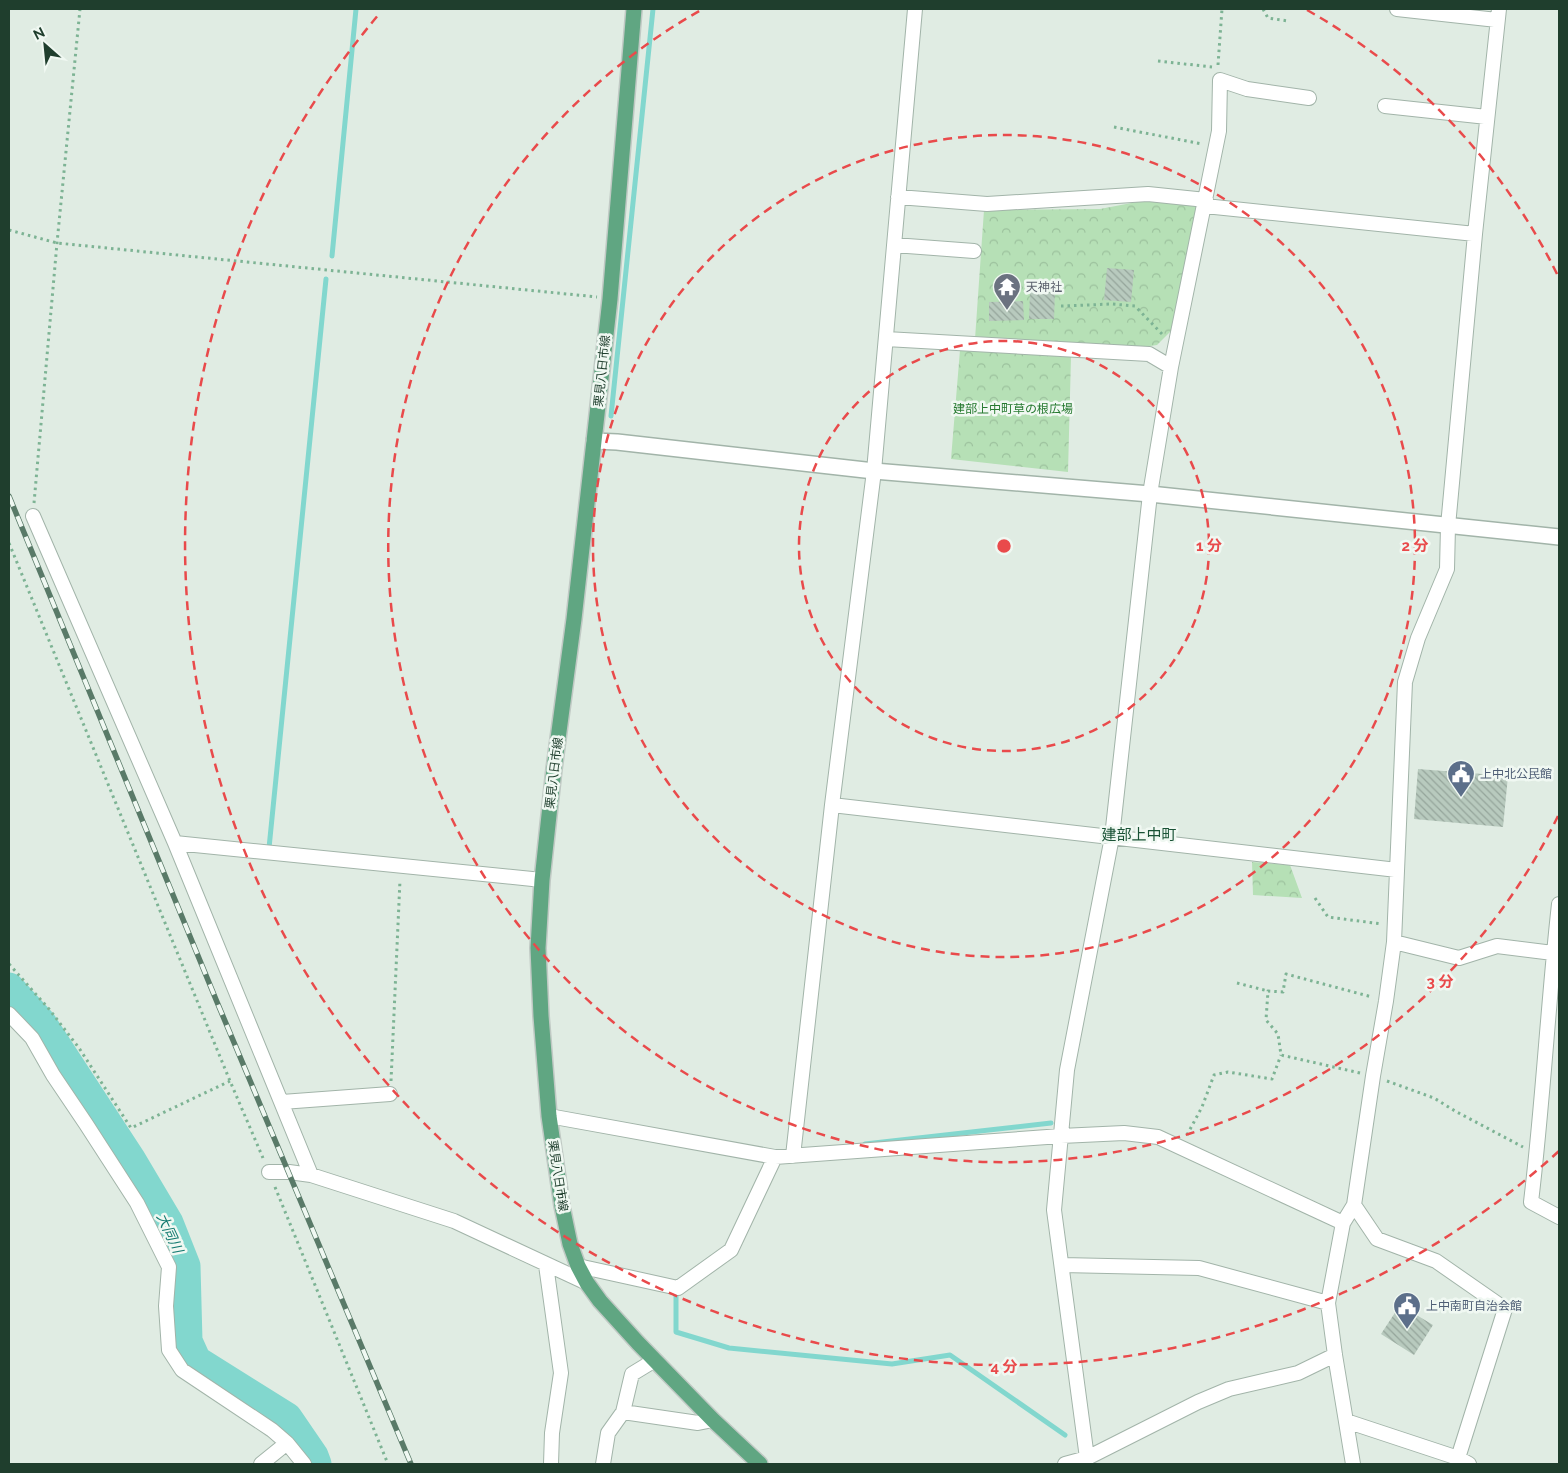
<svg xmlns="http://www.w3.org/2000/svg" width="1568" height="1473" viewBox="0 0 1568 1473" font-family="Raleway,'Noto Sans JP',sans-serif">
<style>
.forest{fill:url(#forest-crowns)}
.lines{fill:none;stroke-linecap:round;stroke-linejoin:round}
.stream{stroke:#82d7ce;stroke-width:5}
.river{stroke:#82d7ce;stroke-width:31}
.building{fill:url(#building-back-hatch)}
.minor-casing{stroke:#a2b4a9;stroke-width:16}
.tertiary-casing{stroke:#a2b4a9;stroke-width:18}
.primary-casing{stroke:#c0c9c4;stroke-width:18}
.path{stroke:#7db394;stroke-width:3;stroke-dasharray:2.5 4;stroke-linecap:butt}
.minor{stroke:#fff;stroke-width:14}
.tertiary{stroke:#fff;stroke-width:15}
.primary{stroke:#60a682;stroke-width:15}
.rail-casing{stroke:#597a68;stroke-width:5.5}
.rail{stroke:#f0f8f2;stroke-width:4;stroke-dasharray:11;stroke-linecap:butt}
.ring{fill:none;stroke:#e94a4b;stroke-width:2.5;stroke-dasharray:9 6}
.labels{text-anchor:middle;stroke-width:5;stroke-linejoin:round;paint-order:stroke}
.worship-label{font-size:12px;fill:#5b616d;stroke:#f0f8f2;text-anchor:start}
.street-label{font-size:12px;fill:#1f3e2d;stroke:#f0f8f2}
.park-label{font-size:12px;fill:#25792f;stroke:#f0f8f2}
.service-label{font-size:12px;fill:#4e5e75;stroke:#f0f8f2;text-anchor:start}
.water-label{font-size:14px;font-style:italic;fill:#137a70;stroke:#f0f8f2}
.quarter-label{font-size:15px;fill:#195235;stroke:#f0f8f2}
.centre{fill:#e94a4b;stroke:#f0f8f2;stroke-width:2.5}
.ring-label{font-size:15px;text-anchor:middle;font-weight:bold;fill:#e94a4b;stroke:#f0f8f2;stroke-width:5;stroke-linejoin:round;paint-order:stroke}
</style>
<defs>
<pattern id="forest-crowns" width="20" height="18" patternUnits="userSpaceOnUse" patternTransform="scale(1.25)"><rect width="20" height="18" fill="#b6e0b6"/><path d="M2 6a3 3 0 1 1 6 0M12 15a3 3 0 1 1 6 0" fill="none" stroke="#9cc19d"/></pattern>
<pattern id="building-back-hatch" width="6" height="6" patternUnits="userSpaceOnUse" patternTransform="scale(1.25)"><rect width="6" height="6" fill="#b8cabe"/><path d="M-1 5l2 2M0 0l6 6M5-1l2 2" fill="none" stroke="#95a59b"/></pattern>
</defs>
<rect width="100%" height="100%" fill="#e0ece3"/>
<path class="forest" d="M1147 200 1198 206 1175 327 1157 345 1137 348 975 339 984 210 1100 209Z
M960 350 1071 357 1068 472 951 459Z
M1252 862 1290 865 1302 898 1253 895Z"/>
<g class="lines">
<path class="stream" d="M332 256 356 9
M611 416 653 9
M269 848 326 279
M865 1144 1051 1123
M676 1294V1332L729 1348 892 1364 950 1355 1065 1435"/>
<path class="river" d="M9 988 41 1023 130 1159 168 1223 185 1266 187 1341 196 1361 287 1418 313 1456 316 1464"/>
</g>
<path class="building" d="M1107 268 1134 270 1131 302 1104 300Z
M1030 292H1055L1054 319H1029Z
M1023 301 1024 320 989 321V302Z
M1418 769 1508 776 1503 827 1414 819Z
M1400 1305 1433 1325 1414 1355 1381 1334Z"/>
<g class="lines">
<defs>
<path id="minor" d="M1397 9 1497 20
M1385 106 1487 117
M898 197 987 204 1148 194 1206 200
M1205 206 1475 234
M894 245 974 251
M886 339 1149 354 1171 367
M33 516 175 843 311 1175 454 1221 587 1283
M832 805 1397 870
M175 843 542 880
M1559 904C1548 1003 1543 1103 1531 1202L1559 1217
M1394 942 1459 958 1497 946 1553 953
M9 1014 32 1038 53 1075 86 1124 137 1203 169 1267 166 1306 169 1350 182 1370 272 1430 287 1443 261 1464
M282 1102 390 1094
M549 1116 775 1157 1061 1136 1124 1133 1158 1137 1343 1223
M793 1156 832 805 874 471 915 9
M269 1172H289L311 1175
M1354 1205 1377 1239 1436 1261 1505 1309 1458 1458
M546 1265 561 1373 552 1433 551 1464
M1062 1265 1199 1268 1328 1303
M578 1266 678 1288 731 1250 775 1157
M623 1412 698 1423 713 1420
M1346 1421 1458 1458 1469 1464
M287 1443 304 1464
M1087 1458 1054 1210 1067 1070 1112 837 1150 494 1171 367 1219 131 1220 80 1247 89 1309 98
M603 1464 608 1433 623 1412 632 1374 655 1360
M1065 1464 1087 1458 1198 1402 1229 1389 1298 1373 1335 1355
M1353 1464 1335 1355 1328 1303 1343 1223 1354 1205 1373 1076 1386 1001 1394 942 1405 682 1418 638 1447 569 1448 526 1475 234 1499 9"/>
<path id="tertiary" d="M594 441 617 442 874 471 1150 494 1559 537"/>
<path id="primary" d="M634 9 610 299 574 619 554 769 542 880 538 948 541 1016 549 1116 562 1206 570 1244 578 1266 587 1283 600 1301 638 1343 713 1420 760 1464"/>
</defs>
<use href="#minor" class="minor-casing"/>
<use href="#tertiary" class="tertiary-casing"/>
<use href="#primary" class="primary-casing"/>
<path class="path" d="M1263 9 1268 18 1288 21
M1158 61 1212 67
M1218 65 1222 9
M1114 127 1202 144
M9 230 57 243 597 297
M1061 306 1112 304 1135 306 1163 335
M34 503 57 243 80 9
M9 543 230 1081 263 1158
M1315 898 1328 917 1382 924
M9 964 49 1009 79 1048 131 1128 230 1081
M1237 983 1268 991
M1360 1073 1281 1055 1278 1034 1266 1020 1268 991 1283 992 1286 974 1372 997
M391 1081 400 880
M1387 1081 1434 1098 1455 1111 1523 1147
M1187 1135 1202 1107 1214 1075 1228 1072 1272 1079 1281 1055
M275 1187 388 1464"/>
<use href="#minor" class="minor"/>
<use href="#tertiary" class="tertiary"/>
<use href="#primary" class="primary"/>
<defs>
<path id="rail" d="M9 496 217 1002 411 1464"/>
</defs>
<use href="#rail" class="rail-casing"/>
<use href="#rail" class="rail"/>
</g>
<g class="ring">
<circle cx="1004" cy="546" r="205"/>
<circle cx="1004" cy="546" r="411"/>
<path d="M1558 816A616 616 0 1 1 701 10M1307 10A616 616 0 0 1 1558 276"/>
<path d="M1559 1151A821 821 0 0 1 380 13"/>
</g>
<defs>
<symbol id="temple-pin" viewBox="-11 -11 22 30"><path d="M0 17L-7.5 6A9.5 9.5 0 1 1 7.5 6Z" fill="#6b7280" stroke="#f0f8f2"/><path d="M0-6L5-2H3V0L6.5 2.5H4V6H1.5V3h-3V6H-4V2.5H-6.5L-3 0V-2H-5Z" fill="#fff"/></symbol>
<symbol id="civic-pin" viewBox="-11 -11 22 30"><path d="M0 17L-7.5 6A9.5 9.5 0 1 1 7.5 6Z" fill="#5c6f8a" stroke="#f0f8f2"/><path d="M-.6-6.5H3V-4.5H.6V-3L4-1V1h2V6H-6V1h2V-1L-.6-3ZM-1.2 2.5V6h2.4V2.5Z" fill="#fff"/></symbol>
</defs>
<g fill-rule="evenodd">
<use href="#temple-pin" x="991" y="271" width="32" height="43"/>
<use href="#civic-pin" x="1445" y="758" width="32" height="43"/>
<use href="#civic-pin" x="1391" y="1290" width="32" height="43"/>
</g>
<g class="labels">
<g class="worship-label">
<text x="1026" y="291">天神社</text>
</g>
<g class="street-label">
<text transform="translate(602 371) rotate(-84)" y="4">栗見八日市線</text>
<text transform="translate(554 773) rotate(-83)" y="4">栗見八日市線</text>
<text transform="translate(558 1176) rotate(81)" y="4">栗見八日市線</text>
</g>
<g class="park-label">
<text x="1013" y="413">建部上中町草の根広場</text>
</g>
<g class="service-label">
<text x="1480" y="778">上中北公民館</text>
<text x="1426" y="1310">上中南町自治会館</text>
</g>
<g class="water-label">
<text transform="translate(170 1233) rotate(65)" y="5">大同川</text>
</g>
<g class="quarter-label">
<text x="1139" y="840">建部上中町</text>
</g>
</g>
<circle cx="1004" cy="546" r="8" class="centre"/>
<g class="ring-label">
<text x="1209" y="551">1 分</text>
<text x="1415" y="551">2 分</text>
<text x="1440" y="987">3 分</text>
<text x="1004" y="1372">4 分</text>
</g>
<rect width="1568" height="1473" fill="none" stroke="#1f3e2d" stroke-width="20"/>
<g transform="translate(45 45) rotate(333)" stroke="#f0f8f2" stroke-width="4" paint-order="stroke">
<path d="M0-4L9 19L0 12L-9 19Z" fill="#1f3e2d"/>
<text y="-8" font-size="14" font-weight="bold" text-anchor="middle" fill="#1f3e2d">N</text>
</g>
</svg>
